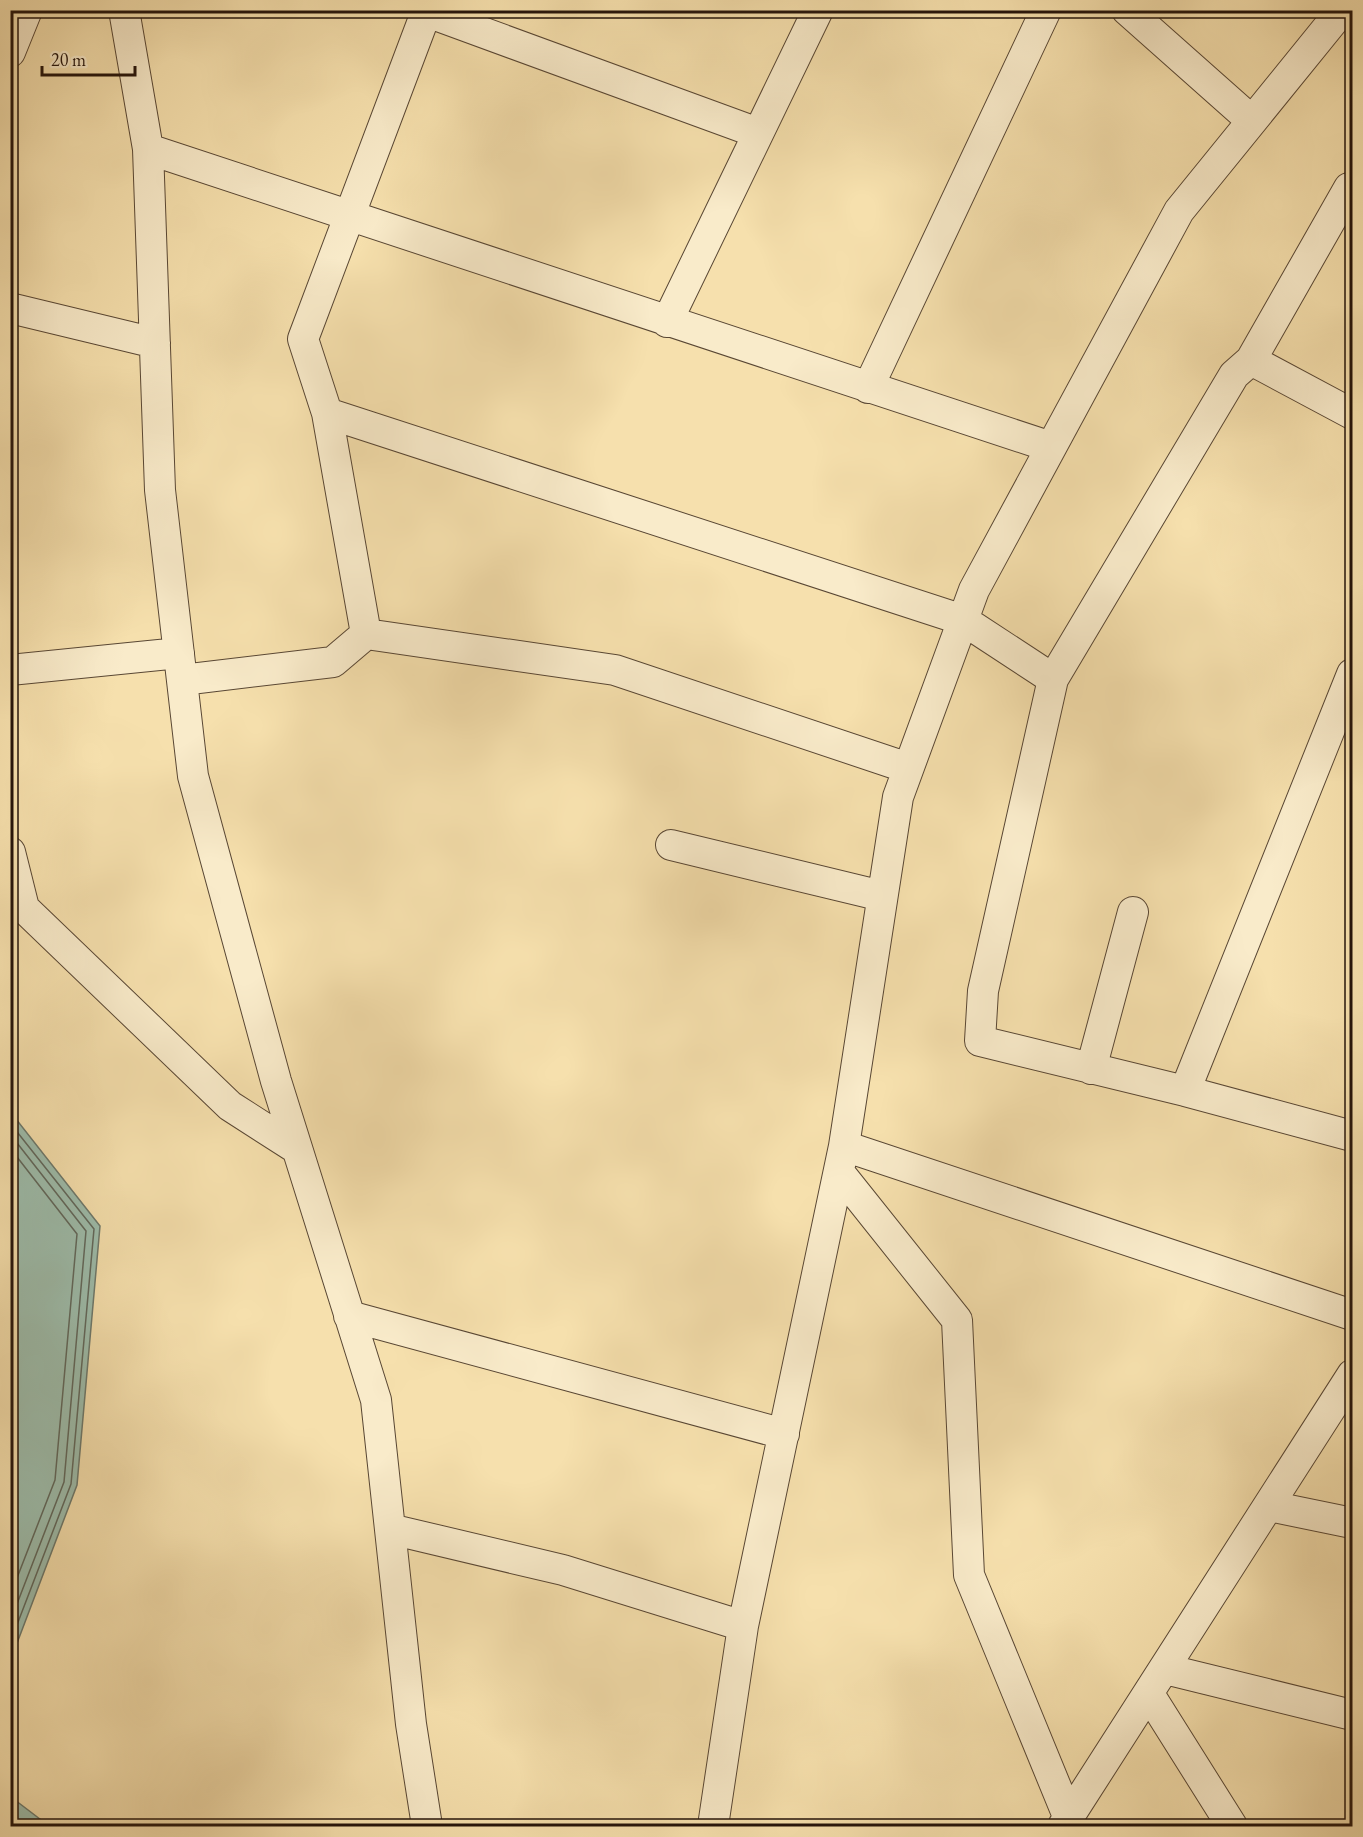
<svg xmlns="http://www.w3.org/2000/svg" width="1363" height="1837" viewBox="0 0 1363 1837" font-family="'EB Garamond',serif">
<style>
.water{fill:#9dbdac;stroke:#6d796c;stroke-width:1.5}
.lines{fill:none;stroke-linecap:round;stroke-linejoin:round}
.shore{stroke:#61685c;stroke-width:1.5}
.minor-casing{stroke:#594734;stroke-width:32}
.minor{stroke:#f9ebca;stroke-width:30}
</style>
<rect width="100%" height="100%" fill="#f6e0ad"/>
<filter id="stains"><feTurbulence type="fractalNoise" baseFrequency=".00333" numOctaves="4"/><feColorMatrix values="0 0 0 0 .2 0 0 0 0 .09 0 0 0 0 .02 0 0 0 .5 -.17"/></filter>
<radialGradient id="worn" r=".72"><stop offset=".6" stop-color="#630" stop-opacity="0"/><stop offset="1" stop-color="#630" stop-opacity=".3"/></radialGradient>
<path class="water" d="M11 1116 16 1119 100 1226 77 1485 11 1659Z
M11 1797 49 1826H11Z"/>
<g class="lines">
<path class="shore" d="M10 1123 94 1229 71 1484 10 1643
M10 1134 86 1231 64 1482 10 1622
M10 1148 77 1234 55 1480 10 1596"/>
<defs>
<path id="minor" d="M124 10 148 149 160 490 193 776 276 1081 376 1400 411 1724 427 1826
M1127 10 1252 121
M427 12 758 133
M10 52 27 10
M148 149 1051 447
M1349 188 1251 360 1234 375 1053 679 983 991 980 1041 1185 1091 1352 1136
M10 308 155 343
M667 322 818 10
M1251 360 1352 414
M868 388 1046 10
M327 413 303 339 427 10
M366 634 327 413 963 620 1053 679
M10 670 179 653
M182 680 333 662 366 634 615 670 908 768
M671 845 882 896
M10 852 24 908
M10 904 24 908 230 1106 297 1149
M1091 1069 1133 912
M1185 1091 1352 674
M844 1146 898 797 974 590 1179 211 1342 10
M839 1172 957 1320 969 1575 1072 1826
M349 1316 784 1434
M1269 1506 1352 1523
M390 1529 563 1570 743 1626
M1165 1669 1352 1715
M1149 1694 1232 1826
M713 1826 743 1626 844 1146 1352 1315
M1063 1826 1352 1375"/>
</defs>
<use href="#minor" class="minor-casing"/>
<use href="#minor" class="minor"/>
</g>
<rect width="1363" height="1837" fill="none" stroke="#f6e0ad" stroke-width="36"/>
<rect x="12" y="12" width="1339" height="1813" fill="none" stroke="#25140b" stroke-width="3"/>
<rect x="18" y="18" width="1327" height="1801" fill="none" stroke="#25140b" stroke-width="1.5"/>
<path d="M42 66v9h93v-9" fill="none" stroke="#25140b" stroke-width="3"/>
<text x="51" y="66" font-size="18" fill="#25140b" stroke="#f9ebca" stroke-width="4.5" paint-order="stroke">20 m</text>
<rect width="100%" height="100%" filter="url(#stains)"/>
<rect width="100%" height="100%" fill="url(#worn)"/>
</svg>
